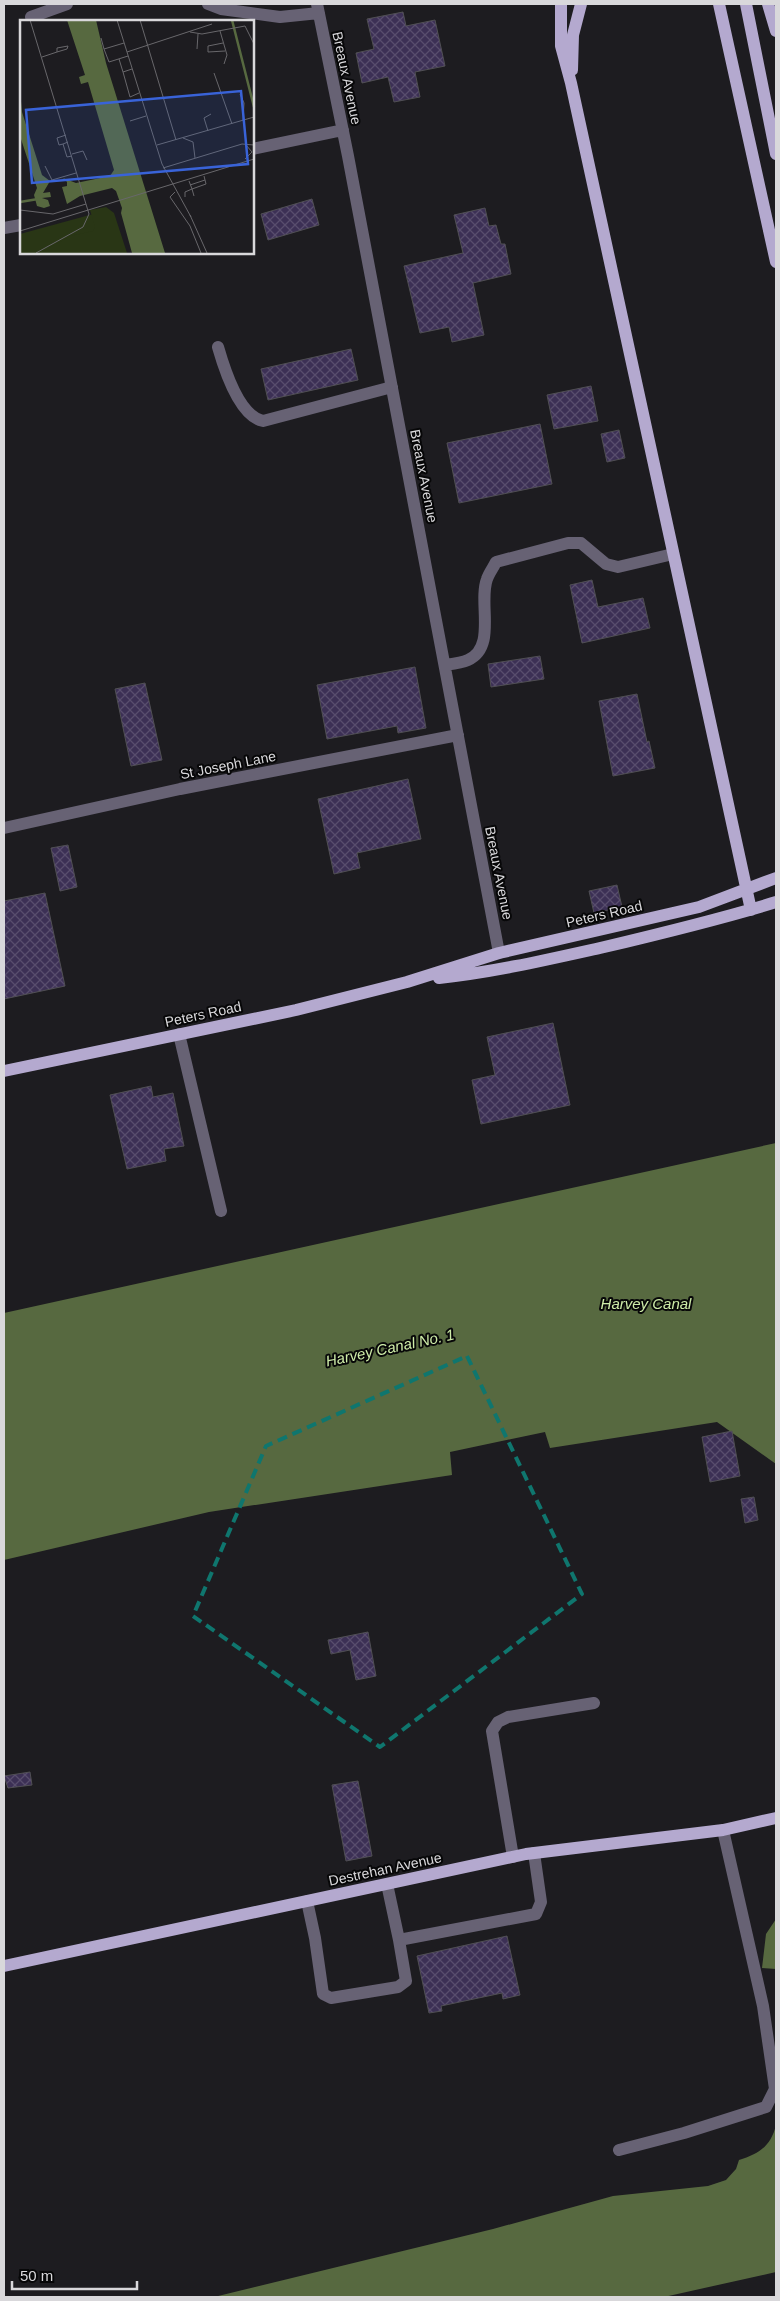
<svg xmlns="http://www.w3.org/2000/svg" width="780" height="2301" viewBox="0 0 780 2301" font-family="Helvetica,sans-serif">
<style>
.water{fill:#576940}
.building{fill:url(#building-cross-hatch);stroke:#504f54}
.lines{fill:none;stroke-linecap:round;stroke-linejoin:round}
.minor{stroke:#676274;stroke-width:12}
.major{stroke:#b4a9cf;stroke-width:12}
.marked{fill:none;stroke:#0f766e;stroke-width:4;stroke-dasharray:10 6;stroke-linejoin:round}
.labels{text-anchor:middle;stroke-width:4;stroke-linejoin:round;paint-order:stroke}
.street-label{font-size:14px;fill:#d9d8db;stroke:#070708}
.water-label{font-size:15px;font-style:italic;fill:#ceeca8;stroke:#070708}
.inset-river{fill:none;stroke:#576940;stroke-width:2.5}
.inset-road{fill:none;stroke:#68676b;stroke-width:1}
.view{fill:#3963d8;fill-opacity:0.15;stroke:#3963d8;stroke-width:2.5}
.inset-edge{fill:none;stroke:#d9d8db;stroke-width:2.5}
</style>
<defs>
<pattern id="building-cross-hatch" width="8" height="8" patternUnits="userSpaceOnUse" patternTransform="scale(1.25)"><rect width="8" height="8" fill="#3c3055"/><path d="M0 0l8 8M0 8l8-8" fill="none" stroke="#584d6d"/></pattern>
</defs>
<rect width="100%" height="100%" fill="#1d1c20"/>
<path class="water" d="M776 1143V1464L717 1422 550 1448 545 1432 450 1452 452 1475 209 1512 4 1560V1313Z
M776 1919V1969L762 1968 766 1934Z
M776 2125V2272L664 2297H214L493 2229 613 2196 708 2186 726 2180 736 2169 739 2160C759 2154 771 2146 776 2125Z"/>
<path class="building" d="M403 12 406 26 435 20 445 66 415 72 420 97 394 102 388 77 362 83 356 53 374 49 367 19Z
M312 199 319 225 268 240 261 214Z
M485 208 489 226 496 225 501 244H505L511 274 473 283 484 335 452 342 449 327 420 333 404 266 463 253 454 215Z
M351 349 358 380 268 400 261 369Z
M591 386 598 421 554 429 547 395Z
M540 424 552 484 459 503 447 443Z
M619 430 625 458 607 462 601 434Z
M592 580 598 607 643 598 650 628 582 643 570 585Z
M540 656 544 679 491 687 488 664Z
M415 667 426 728 398 733 397 726 327 739 317 685Z
M145 683 162 760 131 766 115 689Z
M637 694 647 742 649 741 655 768 613 776 599 701Z
M408 779 421 839 357 853 360 868 334 874 318 799Z
M68 845 77 887 60 891 51 848Z
M617 885 622 907 594 913 589 891Z
M45 893 65 986 4 999V901Z
M553 1023 570 1105 481 1124 472 1080 495 1075 487 1037Z
M151 1086 153 1097 173 1093 184 1146 164 1149 166 1161 127 1169 110 1095Z
M732 1431 740 1476 710 1482 702 1437Z
M754 1497 758 1520 745 1523 741 1499Z
M368 1632 376 1676 356 1680 350 1650 331 1654 328 1640Z
M30 1772 32 1785 8 1788 4 1776Z
M358 1781 372 1856 346 1861 332 1785Z
M507 1936 520 1995 503 1999 502 1993 441 2006 442 2011 429 2013 417 1956Z"/>
<g class="lines">
<path class="minor" d="M208 4 221 9 280 17 319 13
M317 4 348 156 499 953
M31 17 67 4
M252 149 343 130
M4 228 21 225
M218 347C224 368 239 416 263 421L392 387
M445 665C452 664 461 663 468 660 497 647 478 603 487 579 489 573 493 568 496 562L568 543H581L606 564 618 567 673 554
M4 828 180 789 458 735
M179 1034 221 1211
M513 1857 492 1731 498 1722 508 1717 594 1703
M387 1884 399 1940 536 1914 541 1902 534 1853
M307 1901 315 1938 323 1994 331 1998 398 1987 406 1981 399 1940
M619 2150 684 2133 766 2107 775 2089 763 2006 723 1830"/>
<path class="major" d="M561 4V46L571 83 751 910
M719 4 776 262
M746 4 776 154
M768 4 776 31
M572 70 573 35 581 4
M439 978C494 972 546 960 600 948 659 934 718 920 776 902
M4 1071 296 1010 407 982 499 953 699 907 776 878
M4 1966 526 1854 723 1830 776 1818"/>
</g>
<path class="marked" d="M467 1356 582 1594 380 1747 193 1616 266 1446Z"/>
<g class="labels">
<g class="street-label">
<text transform="translate(347 78) rotate(78)" y="5">Breaux Avenue</text>
<text transform="translate(424 476) rotate(79)" y="5">Breaux Avenue</text>
<text transform="translate(228 765) rotate(-11)" y="5">St Joseph Lane</text>
<text transform="translate(499 873) rotate(79)" y="5">Breaux Avenue</text>
<text transform="translate(604 914) rotate(-13)" y="5">Peters Road</text>
<text transform="translate(203 1014) rotate(-12)" y="5">Peters Road</text>
<text transform="translate(385 1869) rotate(-12)" y="5">Destrehan Avenue</text>
</g>
<g class="water-label">
<text x="646" y="1309">Harvey Canal</text>
<text transform="translate(390 1348) rotate(-12)" y="5">Harvey Canal No. 1</text>
</g>
</g>
<g transform="translate(20 20)">
<rect width="234" height="234" fill="#1d1c20"/>
<path d="M88 190 101 233H0V214Z" fill="#293615"/>
<path d="M86 187 94 193 107 233H20L50 216 73 211 75 207 70 190Z" fill="#293615"/>
<path d="M47 0H76L86 43 145 233H112L101 193 102 188 96 171 92 168 60 176 47 184 42 167 47 166V162L43 158 56 163 90 156 94 150 68 62 61 64 59 57 65 55ZM0 71 2 92 22 155 30 161 23 173 30 172 31 177 22 178 28 180 30 186 24 188 17 186 14 175 17 168 0 116Z" fill="#576940"/>
<path class="inset-river" d="M212 0 234 87M0 182 18 179"/>
<path class="inset-road" d="M10 0 69 194 63 207 16 233M97 0 142 144 171 197M120 0 156 120M200 11 207 35 204 44M170 12 182 14 225 6 234 24M81 18 84 29 104 23M203 23 188 26V32L205 31M84 29 89 42 108 36M177 29 178 14M107 32 192 4M22 37 37 32 47 29 48 26 37 28V32M99 39 103 52 112 49M103 52 110 77 119 73M194 53 212 104M220 74 224 83 223 101M110 101 126 96M188 111 184 98 191 94M163 118 173 122 175 138M48 122 43 124 47 137 52 136M43 124 39 125 37 118 46 115M137 125 234 97M52 134 63 131 67 140M225 139 232 132 226 125M25 146 32 160 56 153M143 148 222 124 234 125M169 161 172 169 186 164 184 156M170 165 185 160M155 172 150 177 170 206 181 233M165 177V172L172 169 174 176M0 190 33 194 66 184M170 195 187 233M0 211 234 139"/>
<path class="view" d="M221 71 228 144 12 163 6 90Z"/>
<rect width="234" height="234" class="inset-edge"/>
</g>
<rect width="780" height="2301" fill="none" stroke="#d9d8db" stroke-width="10"/>
<path d="M12 2281v8h125v-8" fill="none" stroke="#d9d8db" stroke-width="2.5"/>
<text x="20" y="2281" font-size="15" fill="#d9d8db" stroke="#070708" stroke-width="4" paint-order="stroke">50 m</text>
</svg>
